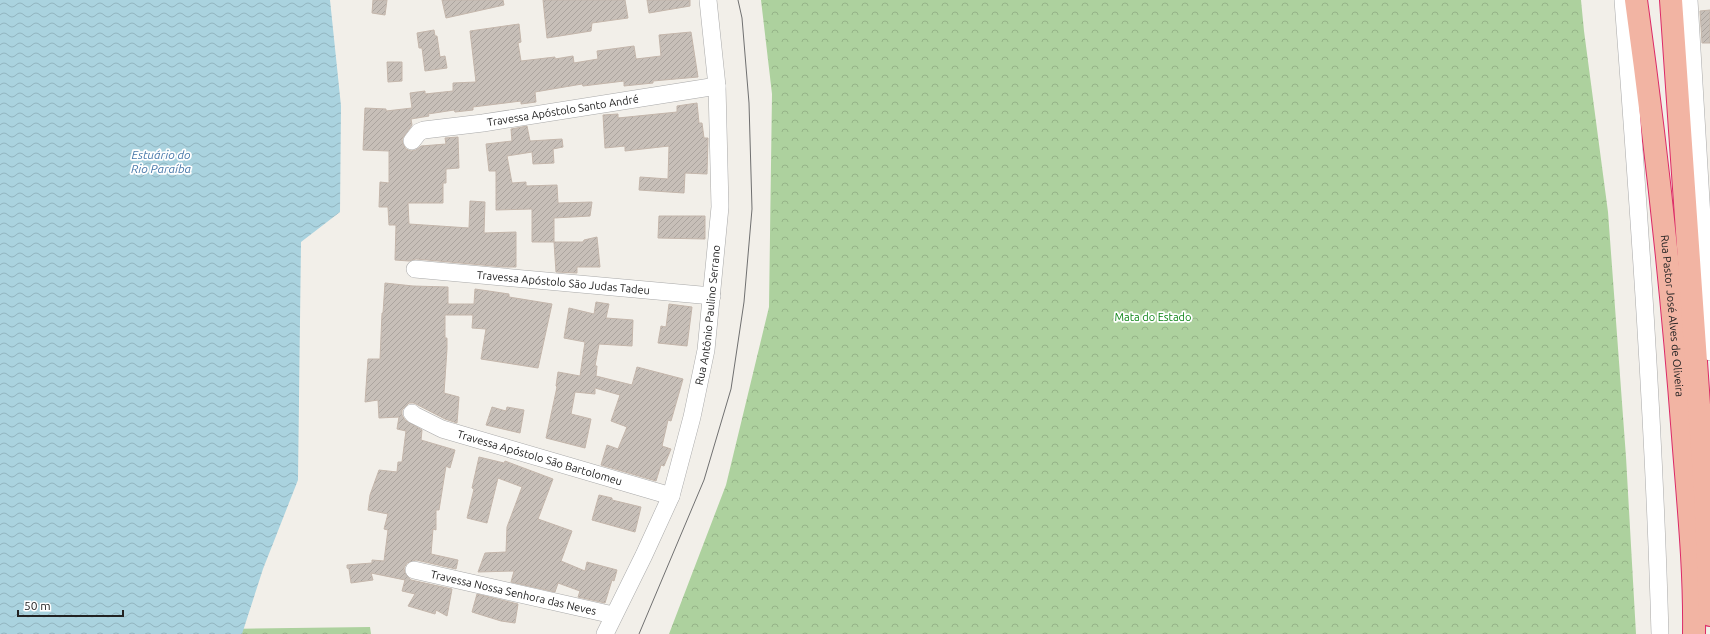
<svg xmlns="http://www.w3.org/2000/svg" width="1710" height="634" viewBox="0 0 1710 634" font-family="Ubuntu,sans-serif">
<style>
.forest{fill:url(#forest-crowns)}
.water{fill:url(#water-waves)}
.building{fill:url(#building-hatch);stroke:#c4b6ab}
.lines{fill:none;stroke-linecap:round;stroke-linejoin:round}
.minor-casing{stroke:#a9a9a9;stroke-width:18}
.trunk-casing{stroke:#dc2a67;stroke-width:24}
.minor{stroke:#fff;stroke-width:17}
.trunk{stroke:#f2b4a3;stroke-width:22}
.tram{stroke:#707070;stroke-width:1}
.labels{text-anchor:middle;stroke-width:3.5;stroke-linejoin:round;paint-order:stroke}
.street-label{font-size:11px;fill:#222;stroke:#fff}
.park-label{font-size:11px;fill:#0c8416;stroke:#fff}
.water-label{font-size:12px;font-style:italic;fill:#4a7aab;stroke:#fff}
</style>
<defs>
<pattern id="forest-crowns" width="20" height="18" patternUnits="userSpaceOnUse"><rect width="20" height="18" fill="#add19e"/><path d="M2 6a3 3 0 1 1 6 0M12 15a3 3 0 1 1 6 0" fill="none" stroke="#95b388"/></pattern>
<pattern id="water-waves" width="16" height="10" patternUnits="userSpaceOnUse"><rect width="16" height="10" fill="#aad3df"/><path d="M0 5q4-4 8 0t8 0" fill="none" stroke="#92b5bf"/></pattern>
<pattern id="building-hatch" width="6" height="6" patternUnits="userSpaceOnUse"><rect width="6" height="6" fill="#c7bfb8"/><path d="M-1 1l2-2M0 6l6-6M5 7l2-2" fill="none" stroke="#aba49e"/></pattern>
</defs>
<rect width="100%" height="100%" fill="#f2efe9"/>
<path class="forest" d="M761 0H1581L1584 31 1608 212 1626 457 1636 634H669L726 485 769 307 772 94Z
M370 627 371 634H233L225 629Z"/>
<path class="water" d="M0 0H330L341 106 340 212 301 242 298 480 263 569 242 634H0Z"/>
<path class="building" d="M373 0H387L385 15 372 13Z
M442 0H503L504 5 446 18Z
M543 0H625L628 18 592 23 591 31 547 38Z
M647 0H690V6L649 13Z
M1710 10V43H1702L1700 11Z
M519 24 521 42 518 43 521 61 555 57V59L573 56 574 63 598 59 597 51 634 46 636 59 661 56 659 35 691 32 698 77 653 81V83L624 86V81L583 86 582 84 535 92 536 102 521 104V101L473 107V110L455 112 454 110 428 114 429 116 411 119 412 125 402 139 403 144 406 149 411 151 416 150 421 146 446 144 445 138 458 137 459 168 446 169V183H443V203H408L409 224 469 228 470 201 485 202 484 233 516 232V267H504L416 259 409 261 395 260 396 225H389L388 207H379L380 182 389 183V151L363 150 365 108 386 109V111L412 108 410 93 425 91V94L453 91V83L476 82 470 31Z
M434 30 435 36H437L440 57 445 56 447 68 425 71 422 48H419L417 33Z
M387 62H402V81L388 82Z
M697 103 699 123H702L704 138H708L707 174 685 173 684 193 639 190 640 177 668 179 669 146 625 151V146L605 148 603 115 618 114V118L677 112V106Z
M527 126 530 141 562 139 563 147 553 149 554 163 533 164 532 152 507 156 512 183 526 182V186L557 185 558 203 592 202 590 216 554 218V242H532V209L496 210V171H489L486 144 512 141 511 129Z
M659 216H705V239L658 238Z
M597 237 600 267H577V273L556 272 554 242H583L584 240Z
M385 283 413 286 448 287V304H474L475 289 509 294V297L552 304 538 368 481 359 486 329 472 328 473 315H445V338H447V349L444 393 459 397 457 423 445 419 414 403H409L402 410V415L405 420 422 430 421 440 455 450 450 468 446 466 439 510H436V530L433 529 431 554 458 560 456 569 416 560 407 563 404 568 405 573 411 580 452 589 447 616 436 610 435 614 408 606 415 594 402 591 405 580 371 573 373 580 351 583 349 569 347 568V565L372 563V560L384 561 388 530 384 529 388 514 368 510 370 495 379 470 397 472 398 462H402L406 431 397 429 399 417 379 418 378 400 365 402 368 359H380L382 313H383Z
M596 302 609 304 606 318 633 320 632 346 599 344 595 366H597L596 376 632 385 637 367 683 379 671 421 668 420 662 446 671 449 664 466 661 465 656 481 601 465 607 445 618 449 627 427 611 421 620 395 595 388V394L575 392 571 414 591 419 585 448 546 438 557 387 556 386 558 372 580 376 585 342 564 338 569 308 594 314Z
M669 304 692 307 687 346 658 343 661 326 666 327Z
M492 407 506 411 507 407 524 410 520 433 486 425Z
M479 457 504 463 505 461 553 479 538 519 572 531 561 561 585 571 587 562 617 570 614 581 612 580 605 603 578 597 580 591 558 583 555 592 511 582 514 571 478 572 485 553 506 552 507 527 522 487 498 478 487 523 467 518 474 489 472 488Z
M599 495 612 498V500L641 507 635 532 592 520Z
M477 594 518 604 515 623 501 621 472 612Z"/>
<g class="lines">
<defs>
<g id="minor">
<path d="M1623 0C1639 211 1654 422 1660 634"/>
<path d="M1689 0 1710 352"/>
<path id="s1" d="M412 141 419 132 424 130 483 123 717 86"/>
<path id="s2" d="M415 269 712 296"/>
<path id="s3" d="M412 413 414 415 442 429 671 496"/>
<path id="s4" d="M414 570 613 615"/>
<path id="s5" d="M605 634 644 555 671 496 692 417 706 350 720 207 717 86 708 0"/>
</g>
<g id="trunk">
<path id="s6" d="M1636 0C1656 145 1672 290 1683 436 1688 502 1695 568 1694 634"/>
<path d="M1671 0 1705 492 1710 615"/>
</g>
</defs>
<use href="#minor" class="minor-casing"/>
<use href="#trunk" class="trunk-casing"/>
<use href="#minor" class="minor"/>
<use href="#trunk" class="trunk"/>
<path class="tram" d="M639 634 704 480 731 389 744 302 752 209 749 103 742 18 738 0"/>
</g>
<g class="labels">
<g class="street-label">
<text dy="4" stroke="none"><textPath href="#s1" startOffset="157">Travessa Apóstolo Santo André</textPath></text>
<text dy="4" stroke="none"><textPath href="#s2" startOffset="149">Travessa Apóstolo São Judas Tadeu</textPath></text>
<text dy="4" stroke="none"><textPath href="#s5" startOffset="338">Rua Antônio Paulino Serrano</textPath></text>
<text dy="4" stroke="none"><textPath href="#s6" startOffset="318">Rua Pastor José Alves de Oliveira</textPath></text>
<text dy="4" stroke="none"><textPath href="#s3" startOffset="136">Travessa Apóstolo São Bartolomeu</textPath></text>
<text dy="4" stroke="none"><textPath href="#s4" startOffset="102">Travessa Nossa Senhora das Neves</textPath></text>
</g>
<g class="park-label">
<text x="1153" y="321">Mata do Estado</text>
</g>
<g class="water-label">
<text x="161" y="159">Estuário do<tspan x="161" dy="14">Rio Paraíba</tspan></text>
</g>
</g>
<path d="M18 610v6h105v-6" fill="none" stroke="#222222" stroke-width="2"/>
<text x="24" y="610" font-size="12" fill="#222222" stroke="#ffffff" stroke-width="3" paint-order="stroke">50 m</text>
</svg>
